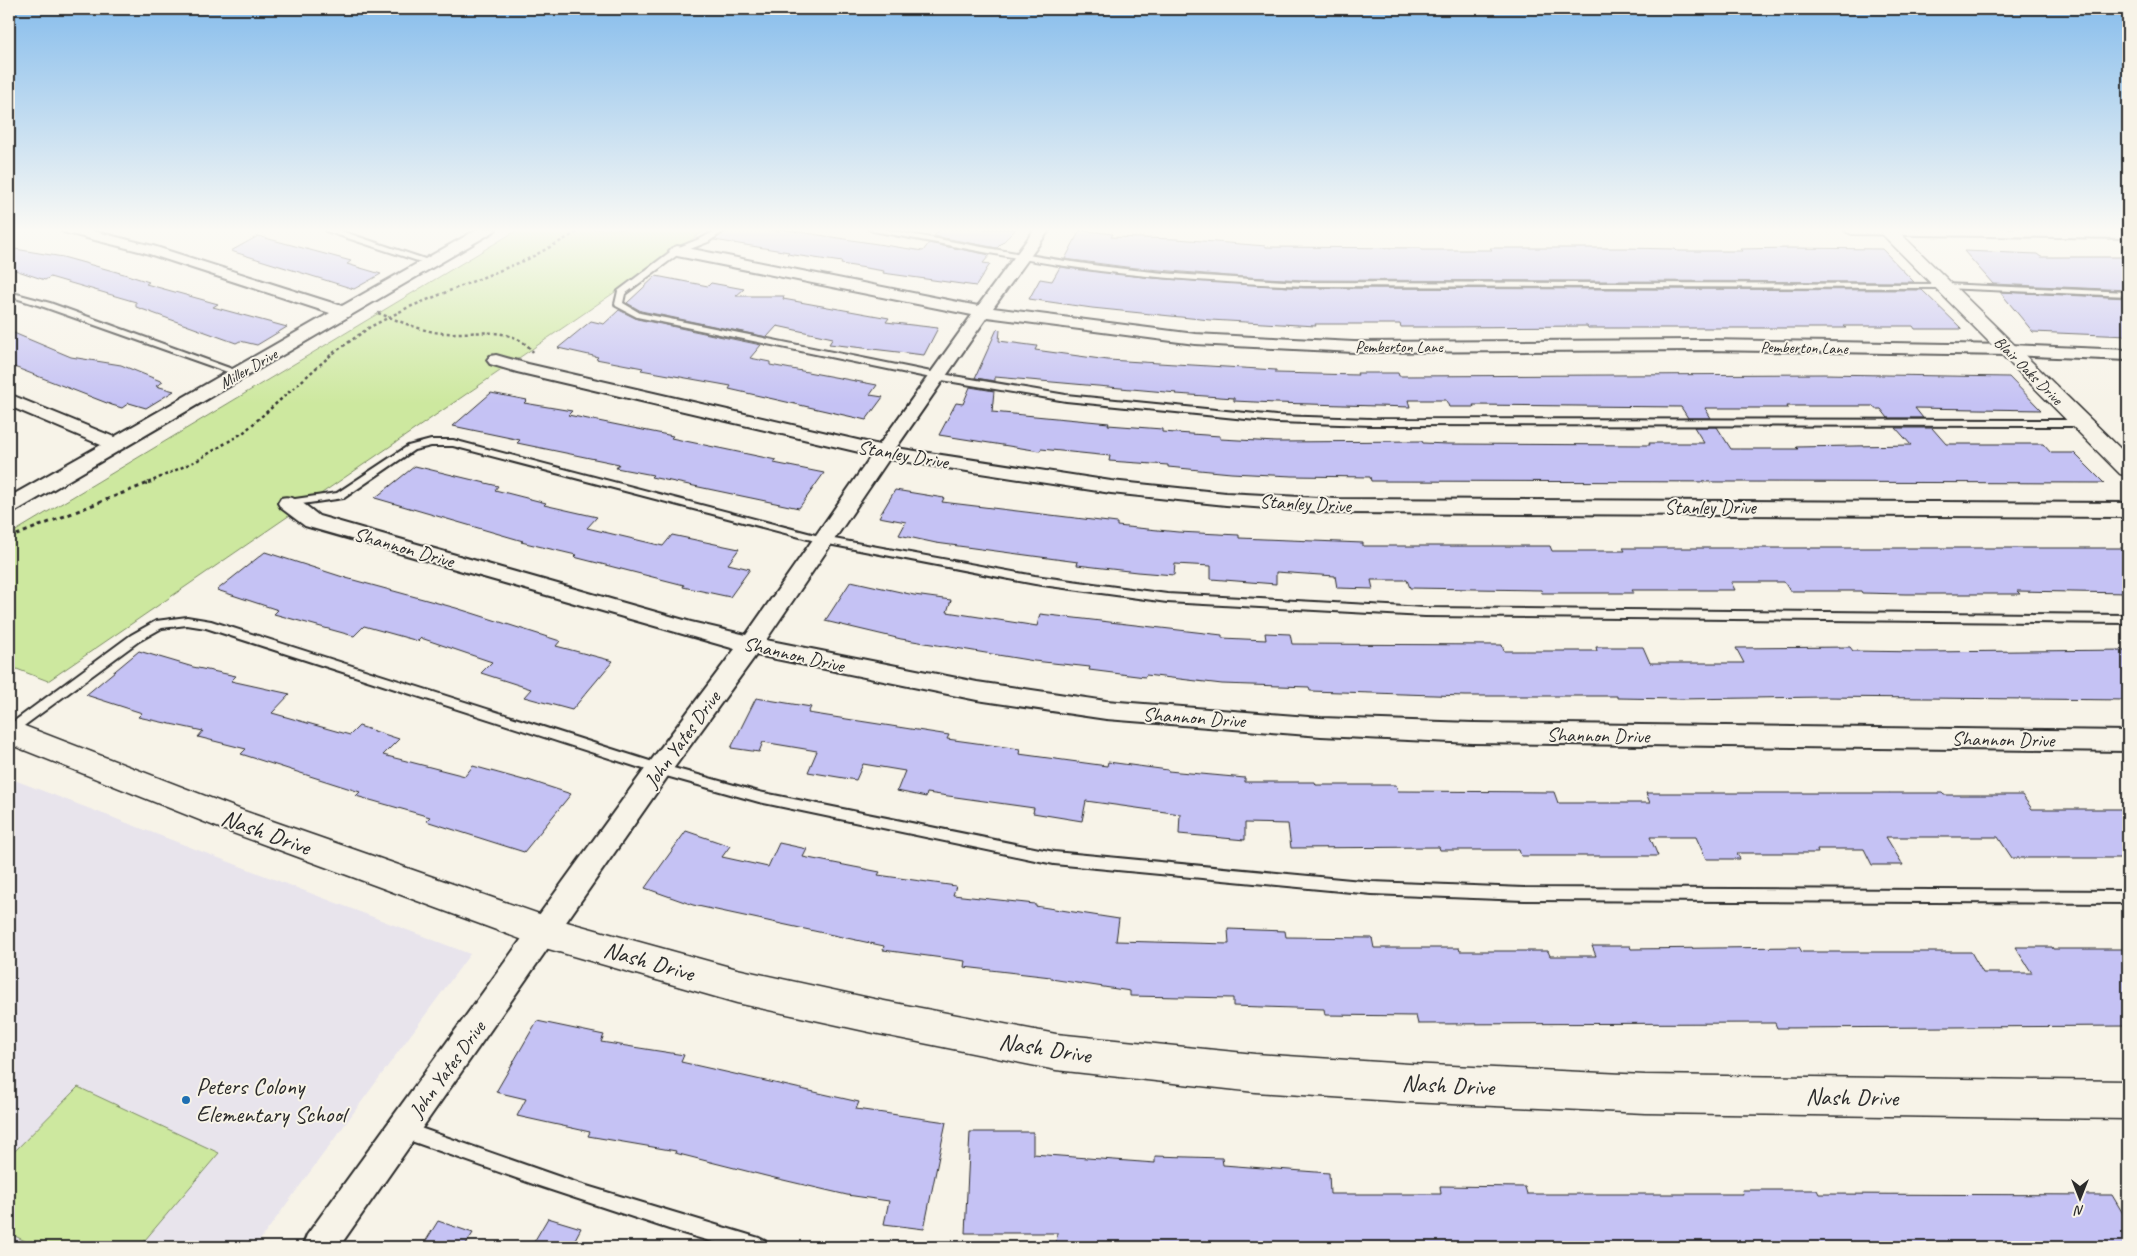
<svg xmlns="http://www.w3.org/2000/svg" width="2137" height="1256" viewBox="0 0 2137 1256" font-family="Caveat,sans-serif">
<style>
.built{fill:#e8e4ec}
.green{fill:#cde89f;stroke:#7c8a65}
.building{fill:#c5c2f4;stroke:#2b2b2b}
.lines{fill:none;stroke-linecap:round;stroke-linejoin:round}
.service-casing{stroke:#2b2b2b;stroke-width:4}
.minor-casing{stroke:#2b2b2b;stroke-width:4}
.tertiary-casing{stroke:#2b2b2b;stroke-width:3}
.path-far1{stroke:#2b2b2b;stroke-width:2.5;stroke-dasharray:3 3;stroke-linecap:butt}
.path{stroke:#2b2b2b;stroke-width:3;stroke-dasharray:4 4;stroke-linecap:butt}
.service{fill:#f7f3e8;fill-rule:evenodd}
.minor{fill:#f7f3e8;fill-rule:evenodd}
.tertiary{fill:#f7f3e8;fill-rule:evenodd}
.poi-dot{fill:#1f6fb2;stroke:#f7f3e8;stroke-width:2}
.labels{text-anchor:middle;stroke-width:4;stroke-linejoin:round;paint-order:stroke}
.far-street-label{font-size:16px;fill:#2b2b2b;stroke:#f7f3e8}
.street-label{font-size:20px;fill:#2b2b2b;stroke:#f7f3e8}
.near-street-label{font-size:24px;fill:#2b2b2b;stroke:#f7f3e8}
.near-poi-label{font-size:24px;fill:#2b2b2b;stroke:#f7f3e8;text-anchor:start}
</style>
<rect width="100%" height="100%" fill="#f7f3e8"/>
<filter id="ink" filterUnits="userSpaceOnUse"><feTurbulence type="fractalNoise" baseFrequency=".02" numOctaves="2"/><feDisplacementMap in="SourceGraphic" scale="10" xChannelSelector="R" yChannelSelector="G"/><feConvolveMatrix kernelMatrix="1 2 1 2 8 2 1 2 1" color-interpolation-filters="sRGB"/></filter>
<g filter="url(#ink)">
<path class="built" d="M9 778 470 954 255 1247H9Z"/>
<path class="green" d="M519 229H707L48 681 9 666V535Z
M78 1087 219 1153 139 1247H37L9 1233V1157Z"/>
<path class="building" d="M729 229H759L778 231 780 229 923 251 929 243 990 255 983 263 990 264 976 286 883 273 884 271 841 264 842 262 787 254 789 252 714 240Z
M940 229H1016L997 248 934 236Z
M1080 230 1113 234 1111 237 1177 239 1266 246V247L1421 248 1422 250H1492L1490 248H1626L1675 249 1677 251H1742L1740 249 1790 248 1882 249 1914 282 1304 280 1228 276 1126 267 1065 259Z
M258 236 351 261 347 264 381 274 354 289 231 251Z
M9 248 63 257 124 274 149 282 146 284 218 304 213 307 287 327 257 345 240 341 236 343 136 307V302L50 277 45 280 9 268Z
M1964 251 2037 254 2041 257H2128V290L1993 284Z
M1060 267 1151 278 1304 288 1922 290 1962 329H1915L1913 326H1844L1846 328H1588L1587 326 1454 327H1401L1400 324H1315L1316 326 1210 320 1092 308 1029 299 1040 279 1052 281Z
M656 276 708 286 711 283 744 289 736 296H784L783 299 889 318 886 322 938 328 924 355 829 344 833 338 777 326 767 337 641 311 627 303Z
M2000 292 2128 298V336L2033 332Z
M619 310 637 319 761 345 750 358 770 362V365L877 385 870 395 883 397 866 420 729 389 731 386 641 370 643 368 596 359 598 357 558 348 591 321 604 324Z
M997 329 1000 330 999 341 1037 346 1035 350 1108 360 1276 370V373L1358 375 1357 373H1398L1399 376 1824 374 2009 377 2041 410 1915 408 1923 418H1888L1881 409H1875L1873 406H1787L1788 408H1705L1711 418H1688L1681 407 1473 405 1474 407H1449L1446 400H1408L1410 407 1276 403 1234 401V398L1176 394 1177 393 995 377V381L975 378Z
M9 331 71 357 121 365 163 382 156 386 174 391 146 408 129 403 122 408 112 405 9 365Z
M970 387 994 391 992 412 1109 423 1108 425 1162 429V432L1220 436V439L1276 442 1422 441 1423 443 1447 444 1650 445 1649 443H1704L1694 427H1717L1731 449H1798L1796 447 1911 445 1896 428H1932L1946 444H2043L2051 453H2074L2104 483 1371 481 1370 477 1292 476 1231 473 1168 467V465L1109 461 1110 456 1041 449 1040 451 939 435 956 403 963 404Z
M491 393 527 400 524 403 572 411 568 415 673 436 671 438 776 460 774 463 824 473 799 508 651 477 653 475 616 468 619 464 517 443 520 440 453 426Z
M415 466 498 486 495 490 546 503 544 505 597 517 587 528 663 546 672 535 739 549 728 564 750 569 730 597 683 587 684 585 574 557 576 555 521 542 523 541 375 498Z
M895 490 944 498 942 502 1117 523V526L1178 532 1239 535V538L1363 543V546H1550L1552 551H1625L1623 548H2128V593L2017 591 2020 594H1905L1862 593 1861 591H1790L1784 582H1731L1735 590H1632L1634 593H1542L1541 590 1410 588 1407 580H1371L1373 589 1337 588 1335 576 1276 572V584L1211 579V566L1175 564 1174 575 1137 572 1077 565 1078 562 936 543 899 535 906 522 879 517Z
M265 552 346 578 456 608 560 641 556 646 613 661 572 710 524 697 531 689 481 673 492 662 421 638 418 641 364 626 354 636 274 614 278 610 217 590Z
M851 581 914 595 951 600 947 612 1037 626 1040 614 1222 635V638L1266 640 1265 633 1290 634 1292 644 1502 645 1504 651H1597L1596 647H1643L1650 663H1744L1736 648 1850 647 1853 651 1924 652 2128 650V700L1824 697 1678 699 1617 698V696H1465L1310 691 1309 687 1222 684 1146 675 1145 677 1089 670 1090 667 1034 661 901 639 825 621Z
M139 651 193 667 236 676 231 681 290 694 272 713 350 735 359 726 399 739 383 755 465 776 473 766 527 781 528 780 571 794 524 852 426 821 430 817 356 796 360 792 241 754 246 749 198 737 203 731 138 717 142 713 86 695Z
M756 698 811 707 808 713 949 735 947 739 1020 749 1019 754 1107 766 1108 762 1168 770V771L1245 778V782H1315L1316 785H1396L1398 791 1554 792 1558 803H1650L1646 793H1942L1944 795H2022L2032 809H2128V858H2012L1998 837H1886L1903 865H1872L1864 849H1817L1818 853H1737L1740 859H1706L1696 837H1650L1658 856H1521L1519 850H1440L1439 847 1291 848 1288 824 1245 823V840L1179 834 1180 814 1086 801 1082 821 1033 813 1034 808 927 793 926 797 897 791 905 771 863 764 856 780 808 772 817 751 763 742 759 752 731 748Z
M686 831 730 846 722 857 768 867 779 843 807 849 803 857 880 872 878 875 956 886 953 895 1035 904V906L1119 919 1116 941 1229 944 1228 929 1285 931 1286 937 1372 938 1374 948H1459L1460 951H1548L1550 956H1596L1592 946H1630L1631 949 1799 947 1802 952H1971L1983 973H2032L2015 947H2052L2053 949H2128V1026L1777 1028 1775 1023 1418 1024 1416 1016 1325 1015 1324 1009 1233 1006V998L1130 996V991L1051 979V977L964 967 965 961 883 950 884 946 693 905 645 888Z
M537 1021 604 1035 601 1042 684 1055 681 1062 859 1102 856 1109 946 1122 924 1229 884 1224 889 1201 847 1195 766 1176 675 1153 676 1151 588 1136 590 1132 517 1116 526 1099 496 1092Z
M970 1132H1033V1154L1155 1163V1156L1222 1158 1223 1165 1329 1173 1330 1194H1441L1440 1186 1525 1187 1527 1194H1743L1742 1190H1817L1819 1194 2112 1195 2128 1222V1247H1332L1291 1244V1247L1056 1246 1057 1233H965Z
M548 1218 581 1228 571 1247H531Z
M438 1221 473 1233 464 1247H422Z"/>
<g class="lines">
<defs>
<path id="service" d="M326 229H335L434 262 427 264 326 231Z
M718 229H727L708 242 680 253 625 294 623 303 640 313 936 373 1066 395 1276 416 1371 419 2082 420 2087 423 2082 426 1371 425 1276 422 1066 401 936 379 637 317 616 306 615 304 618 291 674 249 702 238Z
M869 229H883C955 242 1027 256 1100 266 1168 275 1236 278 1304 282L1944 284 2128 292V296L1944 288 1304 286C1236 283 1168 279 1100 271 1024 261 949 245 873 231Z
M9 292 50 303 243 373 239 376 236 375 44 307 9 296Z
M431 440H453L823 537 1035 576 1167 594 1425 608 2128 615V623L1425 616 1167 602 1035 584 823 543 453 446H431L414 450 344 498 288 506 283 503 288 500 337 493 408 446Z
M187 617 211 621 659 764 759 792 1054 852 1372 882 1524 888 2128 891V903L1524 900 1372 894 1054 864 759 802 659 774 206 628 187 625 162 628 139 641 13 734 9 736V725L131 635 156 621Z
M403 1122 580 1184 759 1238 765 1241 768 1247H730L669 1229 536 1185 397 1136 395 1130 397 1124Z"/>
<path id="minor" d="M61 229H85L153 246 342 306 478 229H496L493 232 16 511 9 513V497L101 445 9 406V394L114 437 330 313 143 252 63 232Z
M1035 229H1050L993 308 1195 334 1354 342 1706 340 2009 345 2128 350V360L2009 355 1706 350 1354 352 1195 344 987 317 896 448 1111 481 1226 493 1336 499 2128 503V517L1336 513 1226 505 1111 493 889 459 766 640 977 682 1106 701 1321 718 1473 723 2128 731V751L1473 743 1321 736 1106 719 977 700 756 655 668 776 339 1247H302L307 1235 650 762 735 649 305 526 281 508 278 503 281 498C296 494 308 508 319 516L691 622 746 635 872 455 517 372 490 364 487 360 490 356 496 355 528 364 879 445 972 315 677 256 672 254 669 251 672 248 677 246 978 306Z
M1844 229H2128V238L1852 234 1847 232Z"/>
<path id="tertiary" d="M1877 229H1896L2128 456V476L2120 474Z
M9 720 244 811 545 916 737 969 874 999 1056 1034 1255 1054 1409 1064 1645 1075 2128 1081V1119L1645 1113 1409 1102 1255 1092 1056 1070 874 1033 737 1003 545 948 222 829 9 744Z"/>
</defs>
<use href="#service" class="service-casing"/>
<use href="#minor" class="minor-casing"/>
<use href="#tertiary" class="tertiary-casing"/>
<path class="path-far1" d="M378 313C397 320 414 328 434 332 466 337 511 322 533 352
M148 483 198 460 244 432 332 354 370 327 407 308 528 259 583 229"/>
<path class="path" d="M9 538 151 482"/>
<use href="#service" class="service"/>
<use href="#minor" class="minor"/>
<use href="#tertiary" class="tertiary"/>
</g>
</g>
<linearGradient id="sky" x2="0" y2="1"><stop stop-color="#87bdec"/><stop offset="0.57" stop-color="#fbfaf5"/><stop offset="1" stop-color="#fbfaf5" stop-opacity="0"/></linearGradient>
<rect width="2137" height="404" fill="url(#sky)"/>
<circle class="poi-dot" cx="186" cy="1100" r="5"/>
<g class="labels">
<g class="far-street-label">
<text x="1399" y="352">Pemberton Lane</text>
<text transform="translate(1804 347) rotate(1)" y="6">Pemberton Lane</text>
<text transform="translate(248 368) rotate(-30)" y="6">Miller Drive</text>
<text transform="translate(2029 370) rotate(45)" y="6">Blair Oaks Drive</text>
</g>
<g class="street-label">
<text transform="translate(903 454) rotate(10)" y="7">Stanley Drive</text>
<text transform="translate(1305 503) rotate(3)" y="7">Stanley Drive</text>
<text x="1710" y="514">Stanley Drive</text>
<text transform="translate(404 547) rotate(16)" y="7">Shannon Drive</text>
<text transform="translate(794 654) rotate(13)" y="7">Shannon Drive</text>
<text transform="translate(1194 717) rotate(4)" y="7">Shannon Drive</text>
<text transform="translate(1598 735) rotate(1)" y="7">Shannon Drive</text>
<text transform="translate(682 739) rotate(-54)" y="7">John Yates Drive</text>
<text transform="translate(2003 739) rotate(1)" y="7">Shannon Drive</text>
<text transform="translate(447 1069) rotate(-54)" y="7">John Yates Drive</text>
</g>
<g class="near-street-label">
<text transform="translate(266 832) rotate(20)" y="8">Nash Drive</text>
<text transform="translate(649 961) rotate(16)" y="8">Nash Drive</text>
<text transform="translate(1045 1048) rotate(9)" y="8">Nash Drive</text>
<text transform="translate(1448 1085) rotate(3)" y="8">Nash Drive</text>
<text transform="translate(1852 1097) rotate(1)" y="8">Nash Drive</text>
</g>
<g class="near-poi-label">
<text x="196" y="1094">Peters Colony<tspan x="196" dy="28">Elementary School</tspan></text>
</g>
</g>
<rect width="2137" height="1256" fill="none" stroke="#f7f3e8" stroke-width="30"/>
<rect x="15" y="15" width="2107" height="1226" fill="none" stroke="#2b2b2b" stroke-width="2" filter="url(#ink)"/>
<g transform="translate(2080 1198) rotate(180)" stroke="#f7f3e8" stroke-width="4" paint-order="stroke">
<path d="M0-4L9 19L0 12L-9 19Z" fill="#2b2b2b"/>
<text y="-8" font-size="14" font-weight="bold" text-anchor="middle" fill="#2b2b2b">N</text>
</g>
</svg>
